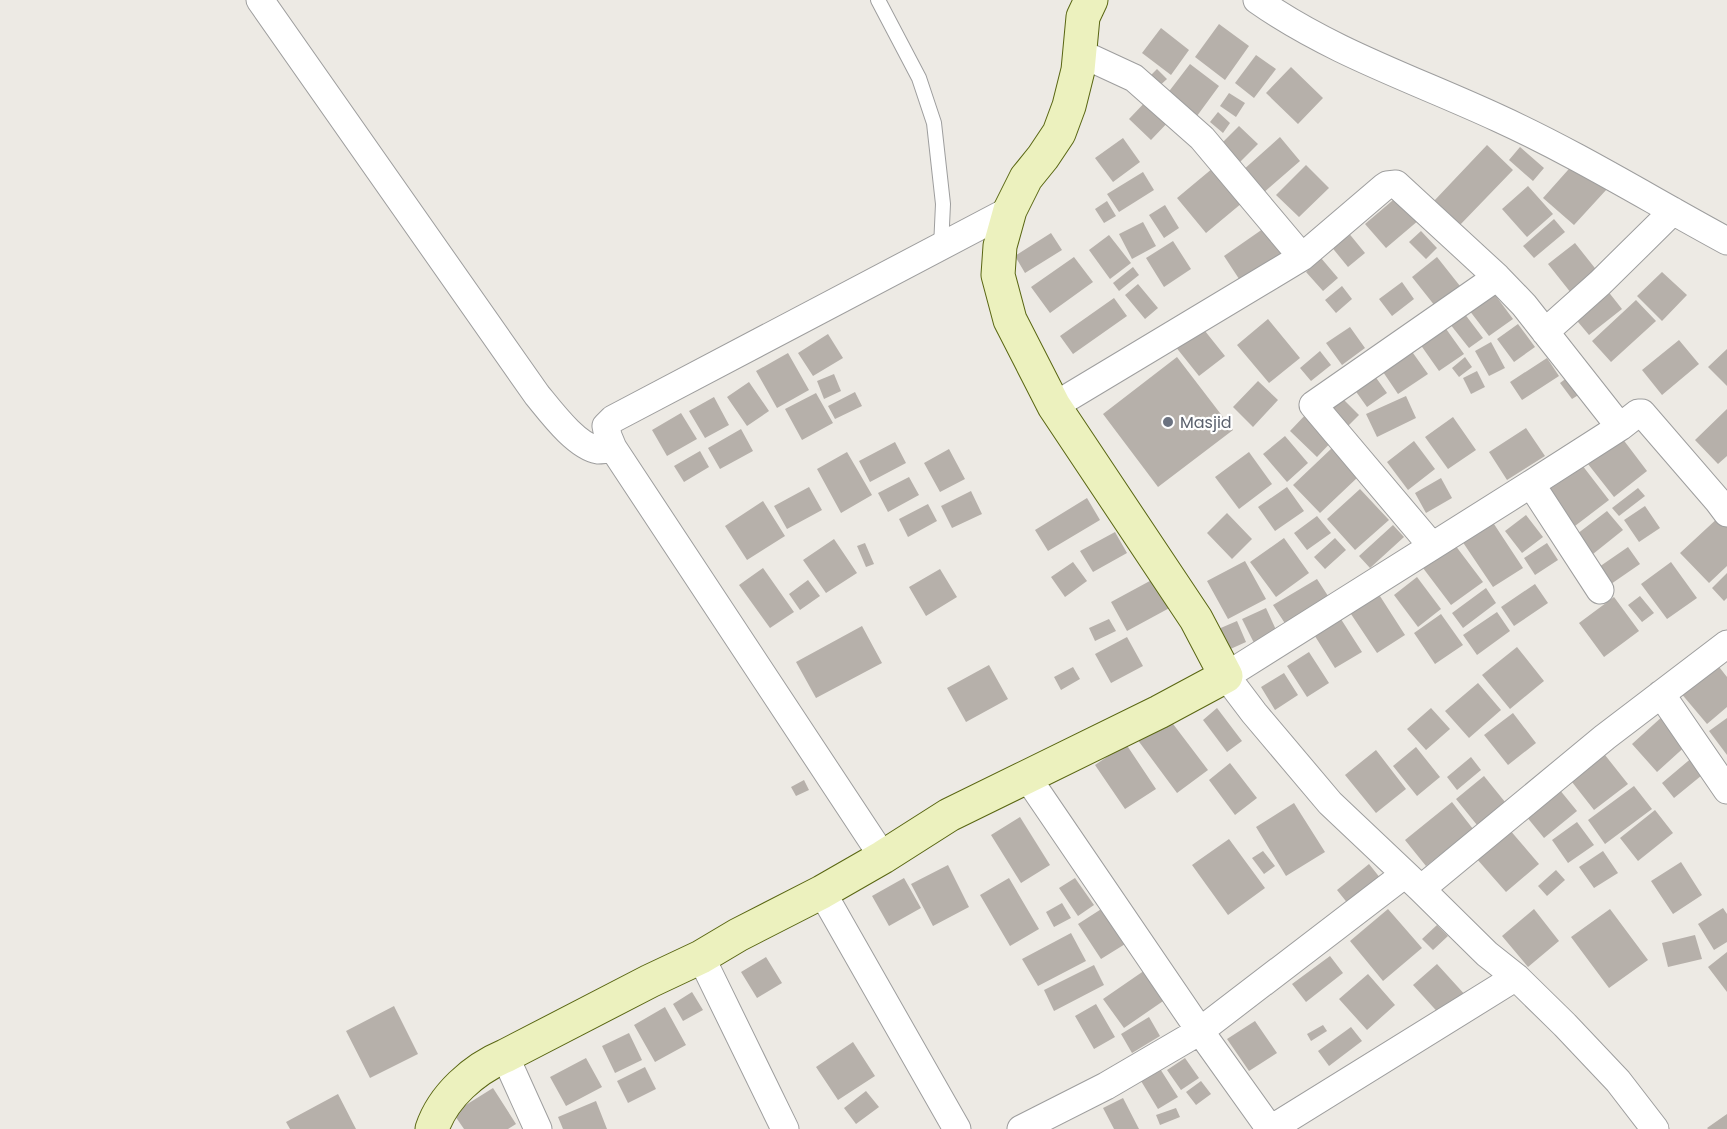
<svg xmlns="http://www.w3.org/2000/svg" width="1727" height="1129" viewBox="0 0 1727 1129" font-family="Poppins,sans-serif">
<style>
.building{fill:#b6b0aa}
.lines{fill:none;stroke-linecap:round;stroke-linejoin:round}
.lane-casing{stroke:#9e9e9e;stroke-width:16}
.street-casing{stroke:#9e9e9e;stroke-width:29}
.secondary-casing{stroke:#596612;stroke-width:35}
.lane{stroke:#fff;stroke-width:14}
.street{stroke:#fff;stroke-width:27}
.secondary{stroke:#ecf1be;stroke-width:33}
.worship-dot{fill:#6b7280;stroke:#fff;stroke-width:2}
.labels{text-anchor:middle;stroke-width:4.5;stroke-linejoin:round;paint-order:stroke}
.worship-label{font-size:16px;fill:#5b616d;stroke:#fff;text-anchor:start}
</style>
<rect width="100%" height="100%" fill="#edeae4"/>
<path class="building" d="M1219 24 1249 46 1225 80 1195 57Z
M1161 28 1189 50 1171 75 1142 53Z
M1256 55 1276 69 1254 98 1235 83Z
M1190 64 1219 86 1197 116 1167 94Z
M1291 67 1323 98 1298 124 1266 93Z
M1157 69 1167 79 1156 89 1146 80Z
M1229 93 1245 103 1236 117 1220 106Z
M1150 97 1172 118 1151 140 1129 119Z
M1218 112 1230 123 1223 133 1210 122Z
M1239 126 1258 144 1238 164 1219 146Z
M1280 137 1300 161 1262 194 1242 171Z
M1123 138 1140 162 1113 182 1095 158Z
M1487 145 1513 170 1459 226 1434 201Z
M1520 147 1544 168 1533 181 1509 160Z
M1576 161 1607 189 1574 225 1543 198Z
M1219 163 1248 198 1206 233 1177 198Z
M1306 165 1329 188 1299 217 1276 195Z
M1143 172 1154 190 1119 212 1107 194Z
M1528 186 1553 214 1527 237 1502 209Z
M1399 195 1419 220 1386 248 1365 224Z
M1107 201 1116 216 1104 223 1095 209Z
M1165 205 1179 228 1164 238 1149 215Z
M1554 219 1565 232 1534 258 1523 246Z
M1143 222 1156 246 1132 259 1119 234Z
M1270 224 1292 256 1245 288 1224 256Z
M1347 231 1365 253 1348 267 1330 245Z
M1421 231 1437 248 1426 259 1409 242Z
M1051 233 1062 250 1025 273 1015 256Z
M1109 235 1131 263 1110 279 1089 250Z
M1173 241 1191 269 1164 287 1146 258Z
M1575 243 1602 277 1575 298 1548 264Z
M1074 257 1093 282 1050 313 1031 287Z
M1437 257 1460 286 1435 306 1412 277Z
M1321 258 1338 278 1323 291 1306 272Z
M1133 267 1139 275 1119 291 1113 283Z
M1662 272 1687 295 1662 321 1637 296Z
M1402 282 1414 299 1392 316 1379 299Z
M1138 284 1158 308 1145 319 1125 295Z
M1342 286 1352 299 1336 313 1325 300Z
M1490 288 1513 319 1489 336 1466 306Z
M1607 290 1622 309 1589 335 1573 316Z
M1114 298 1127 316 1073 354 1060 336Z
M1636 300 1656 321 1611 362 1592 341Z
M1464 313 1483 338 1469 348 1450 324Z
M1268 319 1300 358 1269 383 1237 345Z
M1518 324 1535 347 1514 362 1497 339Z
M1201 326 1225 356 1199 376 1175 346Z
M1444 326 1464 354 1439 371 1420 344Z
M1350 327 1365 348 1342 365 1326 343Z
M828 334 843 358 813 376 798 353Z
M1679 340 1699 364 1662 395 1642 370Z
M1491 342 1505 368 1489 376 1475 351Z
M1408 346 1428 374 1398 394 1379 366Z
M1727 349V386L1708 367Z
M1320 351 1331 365 1311 381 1300 368Z
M788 353 809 390 777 408 756 371Z
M1177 357 1233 430 1158 487 1103 414Z
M1465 357 1472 367 1459 377 1452 368Z
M1547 358 1559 376 1522 400 1510 382Z
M1477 371 1485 387 1471 394 1463 378Z
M1372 372 1387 393 1367 407 1352 386Z
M834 374 841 391 824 399 817 381Z
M1568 377 1580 394 1572 399 1560 383Z
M1258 381 1278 400 1253 427 1233 407Z
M749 382 769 411 747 426 727 397Z
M855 392 862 406 835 419 828 406Z
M816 393 833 423 802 440 785 409Z
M1338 394 1359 415 1343 431 1323 409Z
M1406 396 1416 418 1377 437 1366 414Z
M714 397 729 425 705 438 689 411Z
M1727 409V456L1718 464 1695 440Z
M1309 411 1336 437 1317 457 1290 431Z
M681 413 697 439 667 456 652 430Z
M1453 417 1476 450 1448 469 1425 437Z
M1526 428 1545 456 1507 480 1489 452Z
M741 429 753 451 720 469 708 448Z
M1285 436 1308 463 1287 482 1263 454Z
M1622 438 1647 471 1614 497 1588 464Z
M1414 441 1435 469 1408 490 1387 462Z
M895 442 906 463 870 482 859 461Z
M1332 448 1358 477 1320 513 1293 485Z
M949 449 965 479 940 492 924 463Z
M700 451 709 467 684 482 674 466Z
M847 452 872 495 841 513 817 469Z
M1249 452 1272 484 1239 509 1215 477Z
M1582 465 1609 500 1571 529 1544 493Z
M909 477 919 495 888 512 878 493Z
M1441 478 1452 498 1426 513 1415 493Z
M809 487 822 510 787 529 774 506Z
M1287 487 1304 511 1275 531 1258 507Z
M1638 488 1645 496 1619 516 1612 508Z
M1360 489 1389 520 1355 550 1327 519Z
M971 491 982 514 952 528 941 506Z
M1087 498 1100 520 1048 551 1035 530Z
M763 501 785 536 747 560 725 526Z
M928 504 937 521 908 537 899 519Z
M1645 506 1660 528 1639 542 1624 520Z
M1607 511 1623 530 1593 554 1577 534Z
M1227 513 1252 539 1232 559 1207 533Z
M1526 515 1543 537 1522 553 1505 531Z
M1317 516 1331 533 1307 550 1294 533Z
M1720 516 1727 524V566L1709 583 1680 553Z
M1492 521 1523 568 1493 587 1462 541Z
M1393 525 1404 537 1370 568 1359 556Z
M1115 532 1127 553 1093 572 1080 551Z
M1284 538 1309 573 1276 597 1250 562Z
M1335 538 1346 550 1325 569 1314 557Z
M834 539 857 573 826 593 803 560Z
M865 543 874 564 866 567 857 546Z
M1547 543 1558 560 1535 575 1524 558Z
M1455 545 1483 582 1451 605 1423 568Z
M1628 547 1640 564 1611 584 1599 567Z
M1245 561 1266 599 1228 619 1207 581Z
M1073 562 1087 581 1065 597 1051 577Z
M1671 562 1697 598 1667 619 1641 584Z
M763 568 794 612 770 628 739 585Z
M940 569 957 597 926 616 909 587Z
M1727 573V598L1724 601 1712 588Z
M1159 576 1175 605 1127 631 1111 602Z
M1417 577 1441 609 1418 627 1394 595Z
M1317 579 1330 599 1286 625 1273 605Z
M808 580 820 596 800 610 789 594Z
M1535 584 1548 603 1514 626 1501 607Z
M1486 588 1496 603 1463 628 1452 613Z
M1378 593 1405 635 1377 653 1349 611Z
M1640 596 1654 613 1642 622 1628 605Z
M1614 597 1639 631 1604 657 1579 623Z
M1266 608 1277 632 1254 643 1242 619Z
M1497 612 1510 631 1477 655 1463 635Z
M1441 614 1463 645 1435 664 1414 633Z
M1339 616 1362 652 1335 668 1313 633Z
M1109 619 1116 631 1095 641 1089 628Z
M1237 621 1246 642 1226 651 1216 630Z
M862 626 882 663 816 698 796 662Z
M1127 637 1143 666 1111 683 1095 654Z
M1517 647 1544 681 1510 709 1482 675Z
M1309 652 1329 683 1307 697 1287 666Z
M1716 663 1727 677V707L1707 724 1680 692Z
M989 665 1008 699 966 722 947 688Z
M1073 667 1080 679 1061 690 1054 677Z
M1284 673 1298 695 1275 710 1261 687Z
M1478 683 1501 710 1469 738 1445 711Z
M1217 708 1242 741 1227 752 1203 720Z
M1431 708 1450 729 1426 750 1407 729Z
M1513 713 1536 743 1508 765 1484 735Z
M1664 715 1689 743 1657 772 1632 744Z
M1167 716 1208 770 1177 793 1137 739Z
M1727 718V755L1709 731Z
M1126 744 1156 789 1125 809 1095 765Z
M1416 747 1440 777 1417 796 1393 766Z
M1376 750 1406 789 1376 813 1345 775Z
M1605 755 1628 784 1594 810 1572 782Z
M1694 756 1707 771 1674 798 1662 783Z
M1471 757 1481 770 1457 790 1447 777Z
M1230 763 1257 798 1235 815 1209 780Z
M1484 776 1505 802 1477 825 1456 799Z
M804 780 809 790 796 796 791 787Z
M1634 786 1652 809 1605 844 1588 820Z
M1559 789 1577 811 1544 838 1526 816Z
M1452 802 1473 829 1426 866 1405 840Z
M1294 803 1325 852 1286 876 1256 827Z
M1655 810 1673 833 1638 861 1620 838Z
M1020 817 1050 865 1021 883 991 835Z
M1577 822 1594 845 1568 863 1552 840Z
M1509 829 1539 864 1506 892 1476 858Z
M1229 839 1265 888 1228 915 1192 865Z
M1263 851 1275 866 1264 874 1252 858Z
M1603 851 1618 873 1594 888 1579 867Z
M1681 862 1702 895 1673 914 1651 881Z
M1369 864 1381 879 1349 905 1337 890Z
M948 865 969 907 933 926 911 884Z
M1556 870 1565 880 1547 896 1538 886Z
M904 878 921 908 889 926 872 896Z
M1009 878 1039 929 1010 946 980 895Z
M1075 878 1094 905 1078 916 1059 888Z
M1062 903 1071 918 1054 927 1046 912Z
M1106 906 1130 941 1101 959 1078 924Z
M1723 908 1727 914V942L1714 950 1698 924Z
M1388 909 1422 948 1383 981 1350 941Z
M1534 909 1559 941 1528 967 1502 936Z
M1610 909 1648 960 1609 988 1571 937Z
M1437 925 1448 936 1433 950 1422 939Z
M1071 933 1086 961 1038 986 1022 959Z
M1695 935 1702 959 1668 967 1662 943Z
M1727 952V992L1708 967Z
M1330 956 1343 973 1306 1002 1292 984Z
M766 957 782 983 757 998 741 972Z
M1437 964 1467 997 1443 1018 1413 985Z
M1094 965 1104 985 1054 1011 1044 990Z
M1148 968 1169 997 1124 1028 1103 999Z
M1368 974 1395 1005 1367 1030 1339 999Z
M692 992 703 1010 683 1021 673 1004Z
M1096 1004 1115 1037 1094 1049 1075 1016Z
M394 1006 418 1054 370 1078 346 1031Z
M665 1007 686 1045 655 1062 634 1025Z
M1149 1017 1160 1036 1132 1053 1121 1034Z
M1255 1021 1277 1053 1249 1071 1227 1039Z
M1323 1025 1327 1031 1311 1041 1307 1034Z
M1351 1027 1362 1041 1329 1066 1318 1051Z
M629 1033 642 1060 615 1073 602 1046Z
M853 1042 875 1076 838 1100 816 1067Z
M586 1058 602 1087 566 1106 550 1077Z
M1185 1058 1199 1078 1181 1090 1167 1070Z
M1157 1064 1178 1097 1158 1109 1138 1076Z
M645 1067 656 1089 628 1103 617 1081Z
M1201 1081 1211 1094 1196 1105 1186 1092Z
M493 1088 516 1124 508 1129H464L453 1113Z
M866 1091 879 1107 856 1124 844 1108Z
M338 1094 356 1129H290L286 1122Z
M1123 1098 1139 1129H1114L1103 1108Z
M596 1101 607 1129H563L558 1117Z
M1176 1108 1180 1117 1160 1125 1156 1115Z
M1727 1114V1129H1708L1707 1128Z"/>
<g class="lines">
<defs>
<path id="lane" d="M878 0 919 78 934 123 943 204 941 247"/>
<path id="street" d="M260 0 537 395C551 412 576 446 598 450 603 450 608 449 613 448
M1257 0C1331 52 1416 80 1498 118 1577 154 1651 200 1727 241
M1080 53 1134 78 1202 138 1302 257
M1545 332 1600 283 1673 211
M1054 406 1302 257 1384 187 1387 185 1396 184 1497 277 1524 305 1620 427
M1531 484 1600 590
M1432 546 1313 405 1497 277
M1661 694 1727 790
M1027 777 1200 1031 1270 1129
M883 857 613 448 608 436 606 426 613 419 1010 210
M1421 889 1605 737 1727 644
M822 892 957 1129
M701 957 785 1129
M505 1056 538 1129
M1021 1129 1106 1086 1200 1031 1405 874
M1271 1129 1516 977
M1655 1129 1618 1081 1565 1025 1516 977 1487 954 1421 889 1330 803 1254 713 1226 676 1531 484 1620 427 1638 413H1642L1718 501 1727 513"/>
<path id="secondary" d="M432 1129C443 1096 474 1069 505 1056L650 981 701 957 738 935 822 892 883 857 949 815 1159 712 1226 676 1196 619 1054 406 1010 320 998 275 1000 246 1010 210 1026 178 1043 157 1059 133 1069 106 1078 70 1083 17 1091 0"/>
</defs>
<use href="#lane" class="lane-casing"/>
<use href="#street" class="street-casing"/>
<use href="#secondary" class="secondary-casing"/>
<use href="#lane" class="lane"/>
<use href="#street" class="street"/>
<use href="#secondary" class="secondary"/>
</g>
<circle class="worship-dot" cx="1168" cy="422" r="6"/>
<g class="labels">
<g class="worship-label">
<text x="1180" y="428">Masjid</text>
</g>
</g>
</svg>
